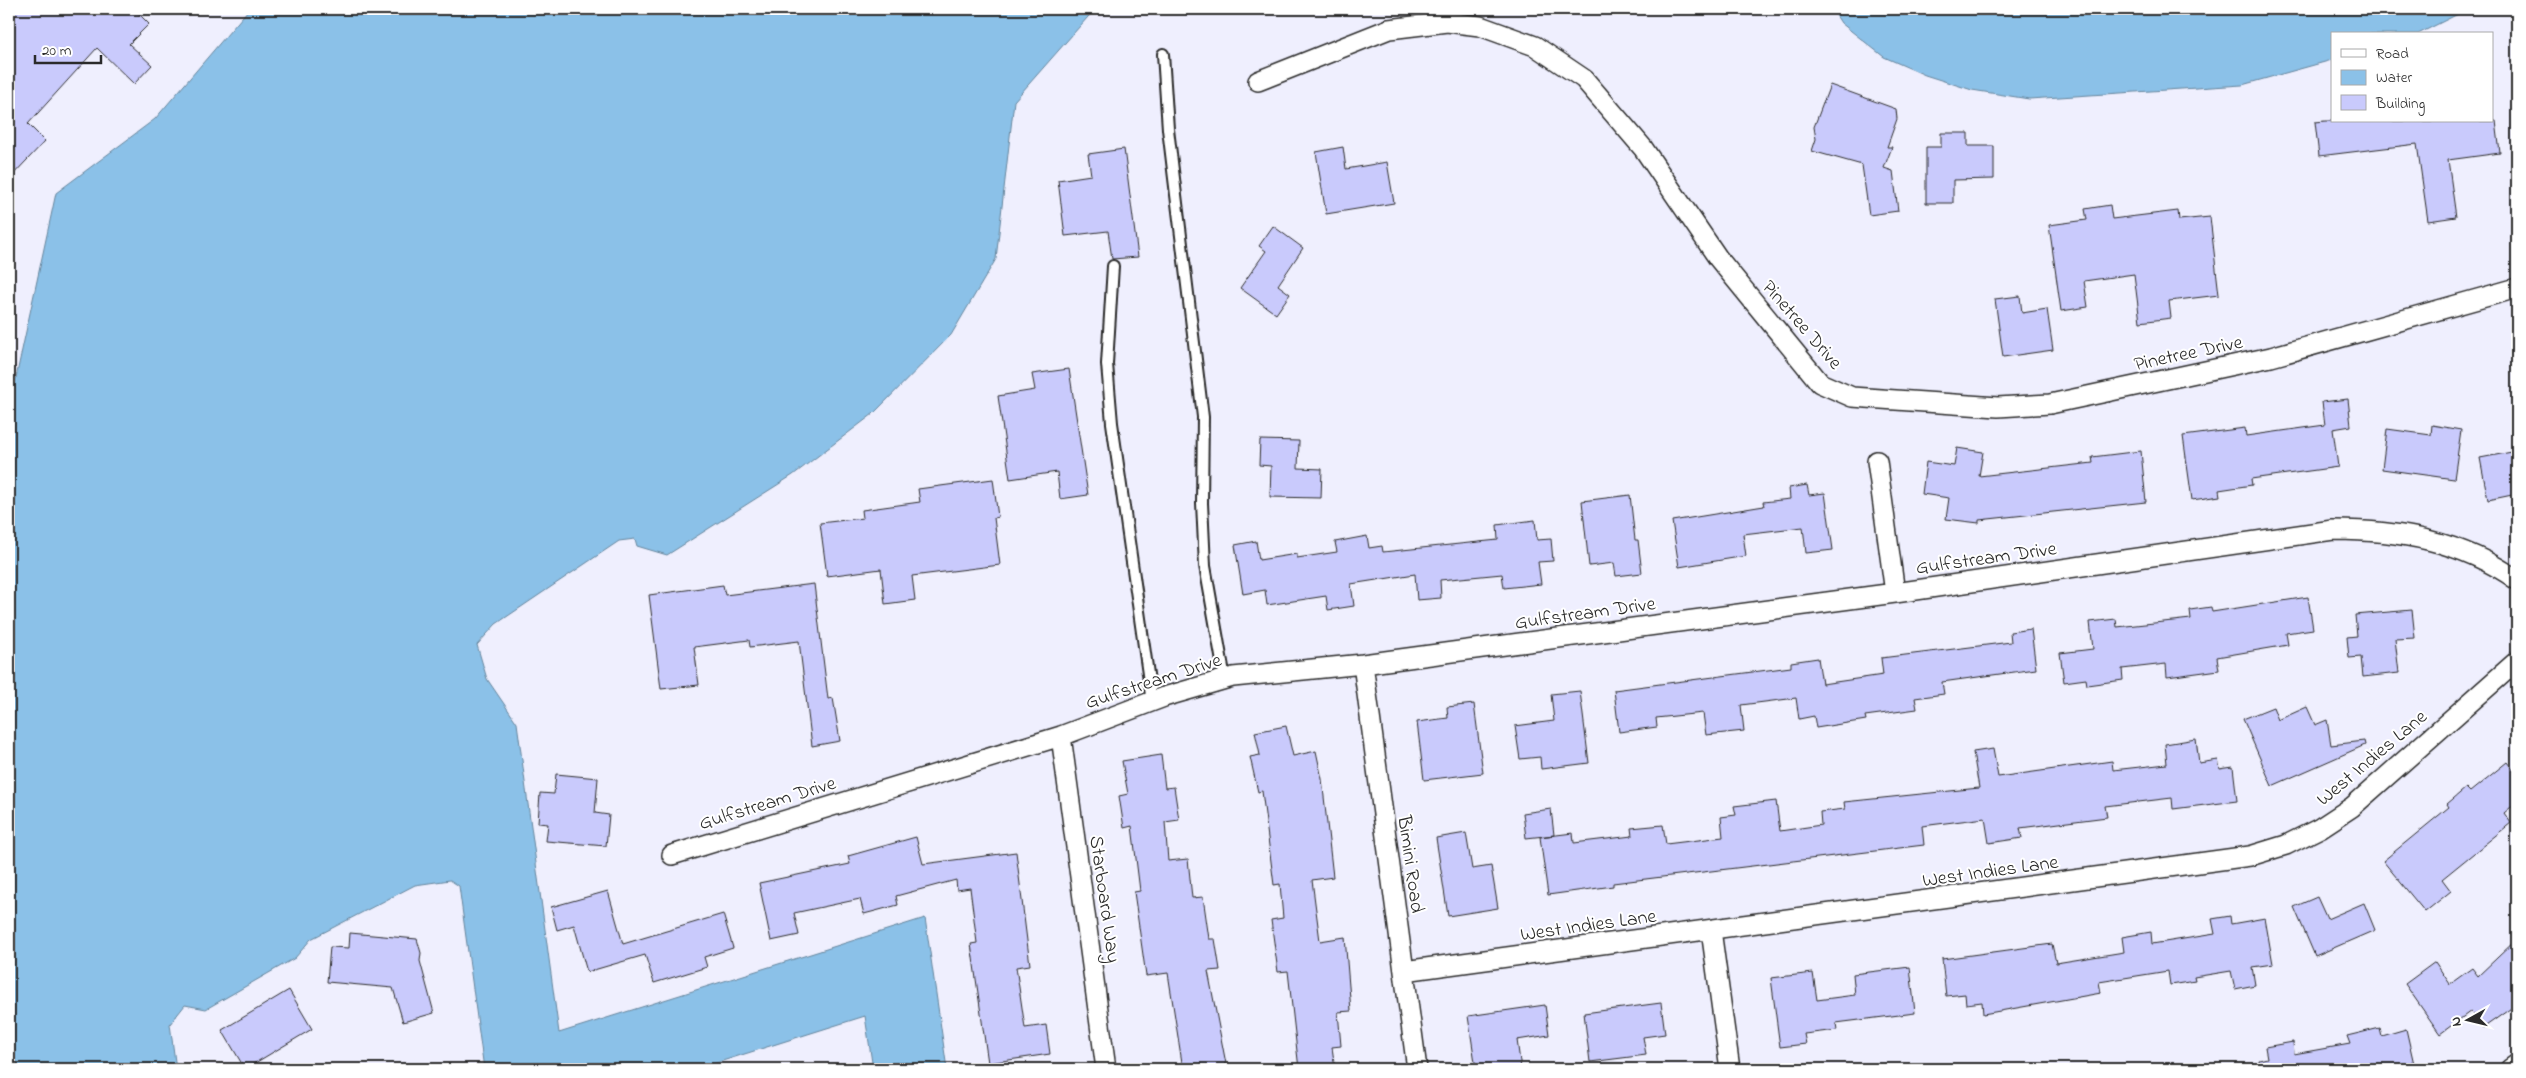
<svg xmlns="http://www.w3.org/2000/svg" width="2526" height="1078" viewBox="0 0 2526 1078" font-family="'Indie Flower',sans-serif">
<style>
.water{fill:#8bc1e8;stroke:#65859c}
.building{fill:#c9cafc;stroke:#2b2b2b}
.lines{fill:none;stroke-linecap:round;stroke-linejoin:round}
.lane-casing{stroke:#2b2b2b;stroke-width:14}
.street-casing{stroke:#2b2b2b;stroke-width:22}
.lane{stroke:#fff;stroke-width:10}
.street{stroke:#fff;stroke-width:19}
.labels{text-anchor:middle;stroke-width:4;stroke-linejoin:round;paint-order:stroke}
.street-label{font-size:20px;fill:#2b2b2b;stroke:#fff}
</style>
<rect width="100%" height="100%" fill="#efeffe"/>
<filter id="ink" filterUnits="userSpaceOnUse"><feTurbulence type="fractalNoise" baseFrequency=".02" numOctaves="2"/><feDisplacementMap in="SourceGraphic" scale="10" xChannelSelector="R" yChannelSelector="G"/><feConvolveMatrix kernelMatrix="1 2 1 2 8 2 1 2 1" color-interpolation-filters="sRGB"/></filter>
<g filter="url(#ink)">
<path class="water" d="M249 9H1095L1014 101 996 259 951 335 873 414 793 475 667 555 637 546 635 539 619 541 496 624 477 645 487 679 517 723 559 1033 925 918 947 1069H873L865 1016 697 1069H484L459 886 450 880 415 885 311 939 295 958 206 1009 185 1005 170 1024 176 1069H9V410L56 193 155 119Z
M1832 9H2468L2418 34H2332V60L2242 85 2029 99 1972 90 1925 75 1884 57 1841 23Z"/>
<path class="building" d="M17 9H134L149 24 129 44 152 65 134 84 97 48 28 124 45 141 9 179V18Z
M1830 85 1896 109 1897 119 1887 147H1892L1884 168 1893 171 1898 211 1869 215 1862 165 1812 151 1816 139 1814 127Z
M2325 121H2496L2500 153 2448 160 2456 217 2428 221 2417 144 2319 156 2315 122Z
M1941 133H1968V146H1994V179L1953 180V203H1926V147H1941Z
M1343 147 1346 169 1387 162 1394 203 1326 214 1316 152Z
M1124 149 1138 257 1112 259 1108 231 1065 236 1058 180 1091 175 1088 154Z
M2110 205 2112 219 2178 211 2179 220 2210 217 2219 295 2169 301 2171 318 2140 322 2134 274 2084 281 2088 307 2061 311 2049 225 2087 220 2085 209Z
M1273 226 1303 248 1278 285 1290 294 1276 314 1240 288 1266 251 1259 246Z
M2020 296 2022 313 2047 309 2053 350 2003 357 1995 299Z
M1069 369 1088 495 1060 499 1057 472 1010 479 998 396 1035 390 1032 374Z
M2348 399 2351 426 2333 429 2338 467 2251 479 2252 485 2219 490 2220 496 2192 500 2183 436 2245 428 2246 436 2325 425 2322 402Z
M2432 425 2461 430 2454 479 2382 469 2387 429 2431 435Z
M1260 440 1299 441 1298 468 1322 469 1321 498 1270 497 1271 466 1259 465Z
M1957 448 1983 452 1979 476 2093 463 2092 457 2141 451 2146 502 1979 520V523L1946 519 1949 498 1922 494 1926 462 1954 466Z
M2517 451V494L2488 500 2480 458Z
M993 479 998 517 994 518 1000 565 912 576 915 600 885 604 881 569 827 576 820 523 863 518 862 510 920 502 918 489Z
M1807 485 1809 495 1825 493 1833 550 1806 553 1803 527 1743 534 1746 556 1679 567 1672 521 1764 506 1763 502 1790 499 1789 488Z
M1630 495 1635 540H1638L1642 573 1616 576 1614 563 1589 566 1582 501Z
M1535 520 1537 540 1551 539 1553 561 1538 562 1541 584 1504 588 1502 574 1440 580 1441 598 1417 600 1415 574 1351 584 1354 606 1328 610 1326 596 1267 605 1265 590 1243 594 1235 545 1256 541 1259 560 1297 554V558L1337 552 1335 542 1367 536 1369 548 1382 546 1383 552 1498 540 1497 525Z
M814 584 828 699 833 698 840 741 812 746 799 641 750 647 749 640 694 647 699 685 661 689 649 595 723 585 725 595Z
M2308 597 2313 629 2286 633 2288 645 2217 657 2219 670 2167 677 2166 664 2122 669 2123 680 2087 685 2086 679 2064 682 2060 653 2093 649 2090 622 2116 619 2117 627 2191 619 2190 610 2211 607 2212 612Z
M2412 610 2415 638 2395 639 2399 673 2363 677 2361 657 2349 658 2347 637 2357 636 2355 615Z
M2031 629 2036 669 1942 682 1944 694 1915 698 1917 709 1865 716 1866 720 1816 728 1814 716 1799 719 1796 698 1741 705 1744 731 1706 735 1703 713 1656 718 1657 727 1619 732 1614 690 1791 667V662L1818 658 1822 684 1883 675 1881 658 2011 642 2010 632Z
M1580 691 1589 763 1541 769 1540 757 1520 759 1515 726 1554 721 1551 694Z
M1474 704 1483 773 1424 780 1417 722 1448 718 1447 707Z
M2273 707 2278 720 2307 707 2315 725 2327 720 2331 745 2364 741 2365 745 2272 786 2243 719Z
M1286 726 1293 756 1316 751 1322 779 1333 877 1312 880 1320 941 1345 937 1351 1011 1338 1012 1341 1046 1332 1047 1335 1069H1299L1288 971 1278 972 1271 920 1283 918 1280 884 1274 885 1262 791 1258 792 1250 757 1260 755 1255 732Z
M2196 739 2199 763 2218 760 2220 769 2233 767 2237 801 2173 809 2172 798 2105 806 2107 817 2020 828 2022 838 1989 843 1985 818 1922 826 1924 845 1613 883V886L1548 895 1540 837 1573 833 1574 843 1632 836 1631 828 1663 825 1666 844 1723 837 1721 817 1736 815 1734 806 1776 801 1780 831 1821 825 1820 812 1845 809 1844 802 1979 788 1973 752 1993 749 1998 777 2112 761 2113 770 2167 764 2165 744Z
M1161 755 1165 788 1174 787 1179 820 1165 822 1168 861 1188 859 1192 898 1203 897 1209 939H1215L1220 970 1208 971 1227 1069H1183L1168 973 1146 976 1134 892 1140 891 1132 826 1124 828 1119 796 1128 794 1122 761Z
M2507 762 2517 775V802L2504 813 2511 823 2442 879 2451 891 2425 912 2383 861 2449 807 2447 804 2466 788 2470 792Z
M556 774 598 778 595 813 609 815 606 846 546 841 548 824 538 823 540 793 554 794Z
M1551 809 1554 835 1526 838 1523 813Z
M1466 833 1472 869 1491 866 1498 908 1448 916 1436 838Z
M916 837 923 864 1016 852 1030 965 1016 967 1025 1028 1046 1025 1050 1054 988 1063 971 944 977 943 970 888 957 890 956 880 896 896 898 905 864 914 860 899 794 913 799 935 771 941 759 883 850 864 848 856Z
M608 891 623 944 723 914 733 948 704 957 707 967 654 983 645 955 587 972 574 925 557 930 551 907Z
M2317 897 2327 919 2364 903 2375 930 2315 956 2294 907Z
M2230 916 2231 924 2265 918 2273 964 2252 967 2255 985 2235 989 2231 971 2194 977 2195 981 2170 985 2168 971 2099 982 2101 993 1983 1014 1982 1002 1966 1004 1965 994 1946 996 1942 959 2052 944 2056 963 2124 952 2122 937 2151 932 2152 944 2215 934 2212 919Z
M350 933 417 939 421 953 420 961 434 1013 403 1022 393 988 327 982 330 947 349 948Z
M2517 939V1004L2483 1028 2471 1011 2440 1034 2405 984 2435 962 2450 984 2472 968 2478 976Z
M1910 967 1915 1013 1836 1023 1837 1030 1804 1034 1806 1044 1780 1047 1771 978 1813 973 1817 1000 1855 995 1853 974Z
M289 990 312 1029 245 1069 222 1030Z
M1661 1003 1665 1034 1643 1037 1646 1055 1590 1062 1584 1013Z
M1545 1005 1549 1035 1517 1040 1521 1069H1476L1468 1016Z
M2380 1028 2382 1036 2406 1029 2414 1064 2390 1069H2260L2259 1060 2267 1058 2265 1047 2293 1042 2294 1054 2350 1044 2347 1036Z"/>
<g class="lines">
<defs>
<path id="lane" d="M1163 54 1168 129 1203 417 1202 503 1205 566 1225 679
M1113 266 1107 364 1112 423 1152 702"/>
<path id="street" d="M1258 81 1389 29 1447 22 1480 26 1535 46 1584 79 1643 148 1718 258 1820 383 1852 397 1998 407 2050 404 2271 357 2517 288
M1877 461 1895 593
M1363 664 1417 1069
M1061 736 1106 1069
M672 855 1061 736 1164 697 1233 677 1363 664 1895 593 2333 530C2399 530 2462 541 2517 580
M1711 930 1730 1069
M1404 971 2250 856 2286 845 2320 828 2352 807 2517 661
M2510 1069 2517 1064"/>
</defs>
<use href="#lane" class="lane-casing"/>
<use href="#street" class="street-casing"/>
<use href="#lane" class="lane"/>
<use href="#street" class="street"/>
</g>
</g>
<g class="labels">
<g class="street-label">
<text transform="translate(1803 324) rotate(49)" y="7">Pinetree Drive</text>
<text transform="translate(2188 352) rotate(-12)" y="7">Pinetree Drive</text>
<text transform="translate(1986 557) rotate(-8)" y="7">Gulfstream Drive</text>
<text transform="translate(1585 612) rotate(-8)" y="7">Gulfstream Drive</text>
<text transform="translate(1153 680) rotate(-18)" y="7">Gulfstream Drive</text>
<text transform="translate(2371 757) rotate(-40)" y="7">West Indies Lane</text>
<text transform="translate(767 802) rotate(-17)" y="7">Gulfstream Drive</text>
<text transform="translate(1412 864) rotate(82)" y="7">Bimini Road</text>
<text transform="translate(1990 870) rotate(-8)" y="7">West Indies Lane</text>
<text transform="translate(1106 899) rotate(82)" y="7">Starboard Way</text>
<text transform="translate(1588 924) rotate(-8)" y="7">West Indies Lane</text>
</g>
</g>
<rect width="2526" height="1078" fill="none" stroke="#fff" stroke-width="30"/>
<rect x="15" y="15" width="2496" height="1048" fill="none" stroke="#2b2b2b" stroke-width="2" filter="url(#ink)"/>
<rect x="2331" y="32" width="162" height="90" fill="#ffffff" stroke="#aaaaaa"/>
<rect x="2341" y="49" width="25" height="8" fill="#ffffff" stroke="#aaaaaa"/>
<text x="2376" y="58" font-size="15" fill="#2b2b2b">Road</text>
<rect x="2341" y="70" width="25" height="15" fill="#8bc1e8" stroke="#aaaaaa"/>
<text x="2376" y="82" font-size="15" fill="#2b2b2b">Water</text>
<rect x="2341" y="95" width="25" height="15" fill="#c9cafc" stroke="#aaaaaa"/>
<text x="2376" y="108" font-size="15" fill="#2b2b2b">Building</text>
<g transform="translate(2468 1020) rotate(262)" stroke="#ffffff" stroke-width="4" paint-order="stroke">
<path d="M0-4L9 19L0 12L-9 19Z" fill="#2b2b2b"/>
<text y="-8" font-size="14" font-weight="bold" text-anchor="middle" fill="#2b2b2b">N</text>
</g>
<path d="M35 55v8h66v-8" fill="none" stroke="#2b2b2b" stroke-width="2.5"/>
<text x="42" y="55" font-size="15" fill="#2b2b2b" stroke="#ffffff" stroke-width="4" paint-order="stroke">20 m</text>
</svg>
